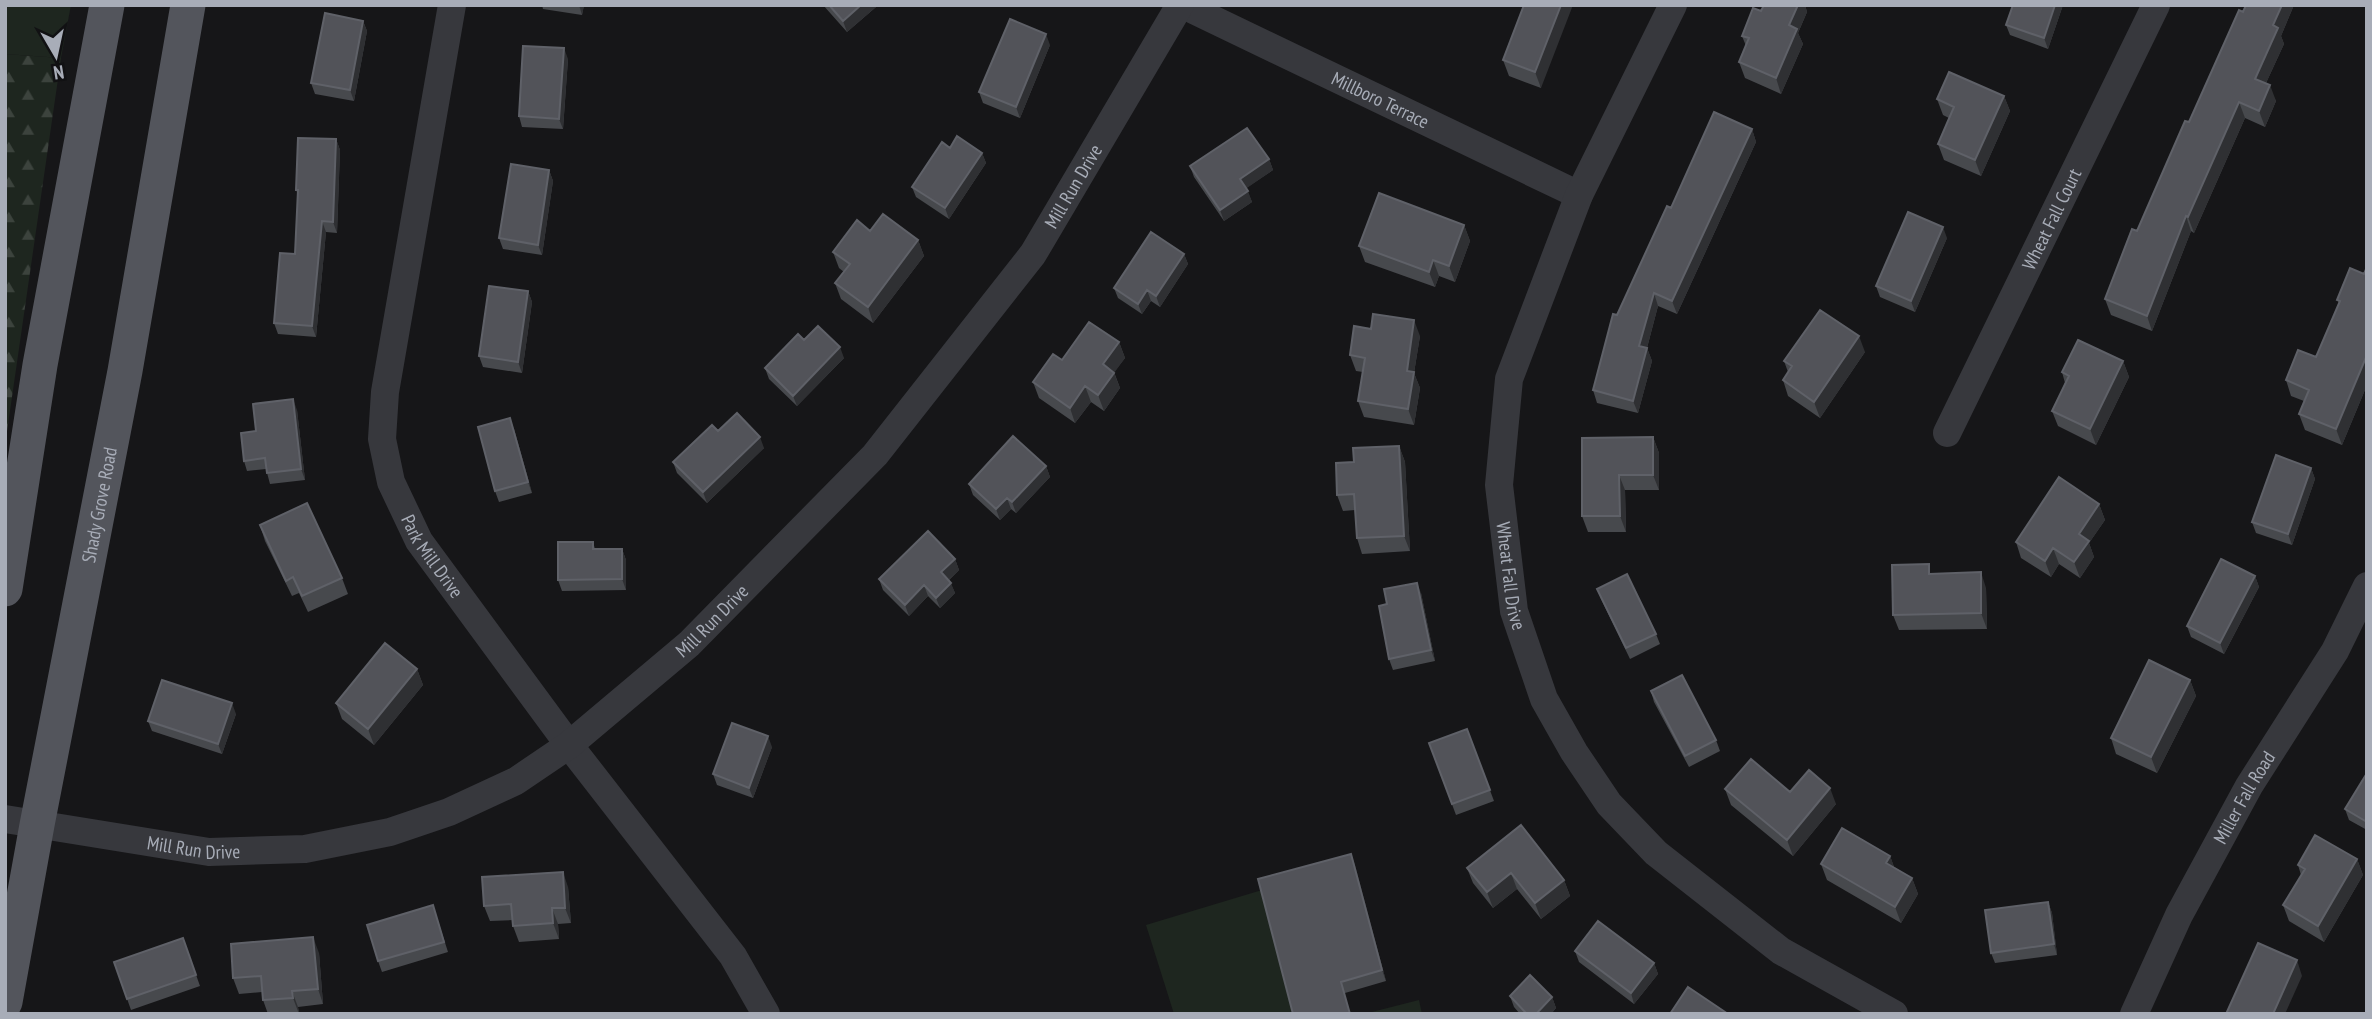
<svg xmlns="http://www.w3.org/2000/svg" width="2372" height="1019" viewBox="0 0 2372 1019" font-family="'PT Sans Narrow',sans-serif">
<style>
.forest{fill:url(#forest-firs)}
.green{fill:#1e261f}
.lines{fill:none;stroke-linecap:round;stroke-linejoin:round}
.minor{stroke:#37383d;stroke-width:28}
.major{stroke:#53555c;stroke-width:35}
.wall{fill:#47494d}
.shaded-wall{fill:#2f3033}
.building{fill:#525359;stroke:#5f6168;stroke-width:2}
.labels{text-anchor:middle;stroke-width:6;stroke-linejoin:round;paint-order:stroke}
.street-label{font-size:19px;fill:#a8adb8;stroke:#111113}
</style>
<defs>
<pattern id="forest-firs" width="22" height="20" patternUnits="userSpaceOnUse" patternTransform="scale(1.75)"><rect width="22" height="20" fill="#1e261f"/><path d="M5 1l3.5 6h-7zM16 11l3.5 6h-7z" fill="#3c433d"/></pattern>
</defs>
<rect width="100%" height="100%" fill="#161618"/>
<path class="forest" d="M5 54 61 58 5 445Z"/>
<path class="green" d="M5 5H71L61 58 5 54Z
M1262 890 1294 1011 1282 1014H1174L1146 925Z
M1419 1000 1422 1014H1364Z"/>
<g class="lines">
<g class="minor">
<path id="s1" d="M452 5 385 392 382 439 391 482 419 541 569 745 733 956 766 1014"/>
<path id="s2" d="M1183 5 1579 195"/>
<path id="s3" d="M1673 5 1579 195 1509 379 1499 485 1514 611 1544 699 1574 752 1609 804 1656 853 1781 951 1894 1014"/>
<path id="s4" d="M1947 433 2156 5"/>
<path id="s5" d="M5 819 209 852 305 849 390 832 449 812 516 781 569 745 689 644 875 455 1033 254 1180 5"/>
<path id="s6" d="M2134 1014 2179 915 2249 786 2335 651 2367 586"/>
</g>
<g class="major">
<path d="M5 589 40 365 107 5"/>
<path id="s7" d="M5 1002 37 825 125 371 188 5"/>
</g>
</g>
<path class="wall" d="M542 5H584L582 15 543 9Z
M823 5H875L876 7 847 32Z
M1524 5 1541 88 1509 76 1503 60Z
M1764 5H1805L1807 12 1798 33 1803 44 1781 94 1745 78 1739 62 1746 46 1742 36 1761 11Z
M2013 5H2063L2048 49 2010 35 2006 25Z
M2246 5H2294L2281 36 2284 44 2266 83 2276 101 2265 127 2245 118 2194 233 2191 231 2152 331 2111 315 2105 299Z
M363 21 367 31 354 101 315 94 311 83Z
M1050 45 1020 118 983 103 979 92Z
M568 59 563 129 522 127 519 116Z
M2004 96 2010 111 1981 176 1944 160 1938 144 1949 118 1943 115 1937 99Z
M1752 129 1756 142 1677 314 1658 306 1647 348 1652 361 1638 413 1597 403 1593 390 1617 315 1671 208Z
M336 139 340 150 337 233 326 232 316 337 278 334 274 323 295 254 298 194 296 190Z
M950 148 982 153 986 163 949 219 916 197 912 187Z
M1269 159 1273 170 1246 188 1252 202 1224 221 1194 177 1190 166Z
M549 170 553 181 542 255 503 249 499 238Z
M1464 225 1470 241 1455 282 1439 276 1435 287 1365 262 1359 246Z
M870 231 918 240 924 256 873 323 841 299 835 283 844 272 839 268 833 252Z
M1947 238 1915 312 1880 297 1876 286Z
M1184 254 1188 264 1160 307 1151 301 1142 314 1118 298 1114 288Z
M2367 267V385L2342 445 2305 430 2299 414 2304 401 2291 396 2286 380 2316 357 2339 303 2337 300 2364 274Z
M528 291 532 302 522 373 483 367 479 356Z
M1420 336 1414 373 1420 388 1414 425 1364 417 1358 401 1363 372 1356 371 1350 355Z
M804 340 844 358 797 406 769 379 765 368Z
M1119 342 1125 358 1114 372 1120 388 1104 411 1091 402 1075 423 1039 398 1033 382 1062 360Z
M1865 352 1820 418 1788 396 1783 380 1788 372 1784 361Z
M2123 361 2129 377 2096 445 2058 426 2052 411 2065 383 2062 372Z
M297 410 305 480 270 484 266 469 247 471 244 461 256 431Z
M514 429 532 493 499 502 495 491Z
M718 431 764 448 707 503 677 473 673 462Z
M1653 437 1659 453V490H1625L1626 532H1588L1582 516Z
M1399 446 1405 462 1410 551 1362 554 1357 538 1355 510 1343 511 1337 495 1354 462Z
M1046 466 1050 477 1016 513 1011 509 1000 520 973 495 969 484Z
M2311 468 2315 479 2292 545 2256 533 2252 522Z
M2099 504 2105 520 2089 543 2094 557 2080 578 2059 564 2051 577 2021 558 2016 542Z
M260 525 342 578 348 594 308 612 299 593 292 596 265 541Z
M593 542 595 549H622L626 560V590L562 591 558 580Z
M955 559 959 570 949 580 955 593 940 608 928 596 909 616 883 590 879 579Z
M2255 576 2259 587 2224 654 2191 637 2187 626Z
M1986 588 1987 629 1899 630 1893 615Z
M1597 589 1656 634 1660 644 1630 659 1601 599Z
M1421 593 1435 661 1393 670 1389 659 1387 604Z
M417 669 423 685 374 745 342 719 336 703Z
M2190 680 2196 696 2157 773 2116 754 2111 738Z
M1651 691 1716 740 1720 751 1689 767 1654 702Z
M236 714 222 754 152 731 148 721Z
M1467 729 1494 801 1456 815 1429 743Z
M772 747 753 798 717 785 713 774Z
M2367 773V830L2349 820 2345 809Z
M1725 789 1790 792 1836 804 1793 856 1731 805Z
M1351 854 1386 981 1345 993 1293 1014Z
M1890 856 1894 867 1912 878 1918 894 1901 923 1827 880 1821 864Z
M2357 859 2363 875 2324 942 2289 921 2283 905 2301 875 2298 865Z
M1467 868 1564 880 1570 896 1541 919 1517 889 1493 908 1473 883Z
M568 887 571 923 558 924 559 939 519 942 513 926V920L490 921 484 906Z
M2048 902 2052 913 2057 955 1995 963 1991 953Z
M433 905 448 952 382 972 378 961Z
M183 938 200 986 131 1010 114 962Z
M1575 951 1654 963 1658 974 1634 1004 1579 962Z
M319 953 323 1004 298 1007 299 1014H268L263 1000 262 992 239 994 233 978Z
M1510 996 1552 997 1556 1008 1551 1014H1520L1514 1007Z"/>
<path class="shaded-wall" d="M579 5H584L582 15Z
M861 5H875L876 7 847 32 843 21Z
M1561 5H1573L1541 88 1535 72Z
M1798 5H1805L1807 12 1798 33 1803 44 1781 94 1776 78 1789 25Z
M2055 5H2063L2048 49 2044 38Z
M2282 5H2294L2281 36 2284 44 2261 94 2255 79 2273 25Z
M363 21 367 31 354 101 350 90Z
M1046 34 1050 45 1020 118 1016 107Z
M564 48 568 59 563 129 559 119Z
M2270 85 2276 101 2265 127 2259 111Z
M2004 96 2010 111 1981 176 1975 160Z
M2239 102 2245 118 2194 233 2188 217Z
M1752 129 1756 142 1677 314 1672 301Z
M336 139 340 150 337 233 333 222Z
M982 153 986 163 949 219 945 208Z
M1269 159 1273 170 1244 190 1240 179Z
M549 170 553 181 542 255 538 245Z
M1248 191 1252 202 1224 221 1220 210Z
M2186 216 2191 231 2152 331 2147 316Z
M322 221 326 232 316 337 312 326Z
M1464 225 1470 241 1455 282 1449 266Z
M1943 227 1947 238 1915 312 1911 301Z
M918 240 924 256 873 323 868 307Z
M1184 254 1188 264 1160 307 1156 296Z
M1433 260 1439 276 1435 287 1429 272Z
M1147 290 1151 301 1142 314 1138 304Z
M528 291 532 302 522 373 518 362Z
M1654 293 1658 306 1644 359 1639 346Z
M1414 320 1420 336 1414 373 1420 388 1414 425 1408 409 1407 371Z
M1859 336 1865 352 1820 418 1814 402Z
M1119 342 1125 358 1109 380 1103 364Z
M840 347 844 358 797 406 793 396Z
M1647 348 1652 361 1638 413 1633 401Z
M2367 355V385L2342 445 2336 429Z
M2123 361 2129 377 2096 445 2090 429Z
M1114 373 1120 388 1104 411 1098 395Z
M1085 386 1091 402 1075 423 1070 408Z
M293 399 297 410 305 480 301 469Z
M510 418 514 429 532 493 528 482Z
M760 437 764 448 707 503 703 492Z
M1653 437 1659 453V490L1653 475Z
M1399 446 1405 462 1410 551 1404 536Z
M1046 466 1050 477 1016 513 1012 502Z
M2311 468 2315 479 2292 545 2288 534Z
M1619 475 1625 490 1626 532 1620 516Z
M1007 498 1011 509 1000 520 996 509Z
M2099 504 2105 520 2089 543 2094 557 2080 578 2074 562 2079 534Z
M2053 548 2059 564 2051 577 2045 561Z
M622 549 626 560V590L622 579Z
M955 559 959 570 945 583 941 572Z
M1981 572 1986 588 1987 629 1981 613Z
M2255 576 2259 587 2224 654 2220 643Z
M951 583 955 593 940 608 936 598Z
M1417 583 1421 593 1435 661 1431 650Z
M924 585 928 596 909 616 905 605Z
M417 669 423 685 374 745 368 729Z
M2190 680 2196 696 2157 773 2151 757Z
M232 703 236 714 222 754 218 744Z
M768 736 772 747 753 798 749 788Z
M1830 788 1836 804 1793 856 1787 840Z
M1351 854 1355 865 1386 981 1382 970Z
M1890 856 1896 872 1886 863Z
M2357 859 2363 875 2324 942 2318 926Z
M563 872 568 887 571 923 565 908Z
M1511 873 1517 889 1493 908 1487 892Z
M1912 878 1918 894 1901 923 1895 907Z
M1564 880 1570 896 1541 919 1535 903Z
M2048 902 2052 913 2057 955 2054 944Z
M552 908 558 924 559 939 553 923Z
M313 937 319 953 323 1004 318 989Z
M2297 960 2302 976 2285 1014H2273Z
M1654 963 1658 974 1634 1004 1631 993Z
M292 991 298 1007 299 1014 293 998Z
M1552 997 1556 1008 1551 1014H1536Z"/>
<path class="building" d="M829 5H861L843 21Z
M1524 5H1561L1535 72 1503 60Z
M1764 5H1798L1789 25 1797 29 1776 78 1739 62 1749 38 1742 36 1753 8 1761 11Z
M2013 5H2055L2044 38 2006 25Z
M2246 5H2282L2273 25 2278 28 2255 79 2270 85 2259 111 2239 102 2188 217 2186 216 2147 316 2105 299 2132 229 2137 231 2185 121 2189 122 2239 10 2243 12Z
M325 13 363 21 350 90 311 83Z
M1010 19 1046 34 1016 107 979 92Z
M523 46 564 48 559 119 519 116Z
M1949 72 2004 96 1975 160 1938 144 1954 107 1937 99Z
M1714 112 1752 129 1672 301 1654 293 1639 346 1647 348 1633 401 1593 390 1613 314 1617 315 1667 206 1671 208Z
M1247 128 1269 159 1240 179 1248 191 1220 210 1190 166Z
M957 136 982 153 945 208 912 187 942 142 950 148Z
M298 138 336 139 333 222 322 221 312 326 274 323 280 253 295 254 298 190H296Z
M511 164 549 170 538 245 499 238Z
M1379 193 1464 225 1449 266 1433 260 1429 272 1359 246Z
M1908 212 1943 227 1911 301 1876 286Z
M883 214 918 240 868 307 835 283 850 264 833 252 857 220 870 231Z
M1151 232 1184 254 1156 296 1147 290 1138 304 1114 288Z
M2367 267V355L2336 429 2299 414 2309 390 2286 380 2298 350 2316 357 2340 301 2337 300 2350 268 2364 274Z
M489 286 528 291 518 362 479 356Z
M1820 310 1859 336 1814 402 1783 380 1792 366 1784 361Z
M1373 314 1414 320 1407 371 1414 372 1408 409 1358 401 1365 358 1350 355 1354 326 1371 329Z
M1089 322 1119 342 1103 364 1114 373 1098 395 1085 386 1070 408 1033 382 1053 354 1062 360Z
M818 326 840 347 793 396 765 368 798 334 804 340Z
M2078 340 2123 361 2090 429 2052 411 2069 376 2062 372Z
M293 399 301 469 267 473 265 458 244 461 241 433 256 431 253 404Z
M737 413 760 437 703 492 673 462 712 425 718 431Z
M510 418 528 482 495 491 478 427Z
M1013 436 1046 466 1012 502 1007 498 996 509 969 484Z
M1653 437V475H1619L1620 516H1582V438Z
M1399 446 1404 536 1357 538 1354 494 1337 495 1336 463 1354 462 1353 448Z
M2276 455 2311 468 2288 534 2252 522Z
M2059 477 2099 504 2079 534 2089 541 2074 562 2053 548 2045 561 2016 542Z
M307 503 342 578 302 596 293 577 286 581 260 525Z
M928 531 955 559 941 572 951 583 936 598 924 585 905 605 879 579Z
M558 542H593V549H622V579L558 580Z
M2221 559 2255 576 2220 643 2187 626Z
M1929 564V574L1981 572V613L1893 615 1892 565Z
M1627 574 1656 634 1626 648 1597 589Z
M1417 583 1431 650 1389 659 1379 606 1387 604 1384 589Z
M385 643 417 669 368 729 336 703Z
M2149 660 2190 680 2151 757 2111 738Z
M1682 675 1716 740 1685 756 1651 691Z
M162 680 232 703 218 744 148 721Z
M732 723 768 736 749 788 713 774Z
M1467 729 1490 790 1452 804 1429 743Z
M1751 759 1790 792 1809 770 1830 788 1787 840 1725 789Z
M2367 773V822L2345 809Z
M1521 825 1564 880 1535 903 1511 873 1487 892 1467 868Z
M1842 828 1890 856 1886 863 1912 878 1895 907 1821 864Z
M2315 835 2357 859 2318 926 2283 905 2305 869 2298 865Z
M1351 854 1382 970 1341 982 1350 1014H1293L1258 879Z
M563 872 565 908H552L553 923 513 926 511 904 484 906 482 877Z
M2048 902 2054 944 1991 953 1985 910Z
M433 905 444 942 378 961 367 925Z
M1598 921 1654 963 1631 993 1575 951Z
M313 937 318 989 292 991 293 998 263 1000 261 976 233 978 231 944Z
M183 938 196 975 127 999 114 962Z
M2258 943 2297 960 2273 1014H2226Z
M1530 975 1552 997 1536 1014H1527L1510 996Z
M1688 987 1728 1014H1670Z"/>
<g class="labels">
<g class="street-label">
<text dy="7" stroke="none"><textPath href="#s2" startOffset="219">Millboro Terrace</textPath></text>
<text dy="7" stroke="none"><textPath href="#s5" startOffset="1346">Mill Run Drive</textPath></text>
<text dy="7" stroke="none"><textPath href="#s4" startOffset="238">Wheat Fall Court</textPath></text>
<text dy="7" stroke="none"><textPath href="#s7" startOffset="506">Shady Grove Road</textPath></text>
<text dy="7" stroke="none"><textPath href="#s1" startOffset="569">Park Mill Drive</textPath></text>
<text dy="7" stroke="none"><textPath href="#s3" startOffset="607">Wheat Fall Drive</textPath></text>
<text dy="7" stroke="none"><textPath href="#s5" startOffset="779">Mill Run Drive</textPath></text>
<text dy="7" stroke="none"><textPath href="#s6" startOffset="243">Miller Fall Road</textPath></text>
<text dy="7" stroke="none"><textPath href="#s5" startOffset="191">Mill Run Drive</textPath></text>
</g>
</g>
<rect width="2372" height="1019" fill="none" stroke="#a8adb8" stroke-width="14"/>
<g transform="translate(56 56) rotate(171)" stroke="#111113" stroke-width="5" paint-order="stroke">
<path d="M0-5L12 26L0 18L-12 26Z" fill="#a8adb8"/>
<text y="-10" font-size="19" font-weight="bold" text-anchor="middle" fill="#a8adb8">N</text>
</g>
</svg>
